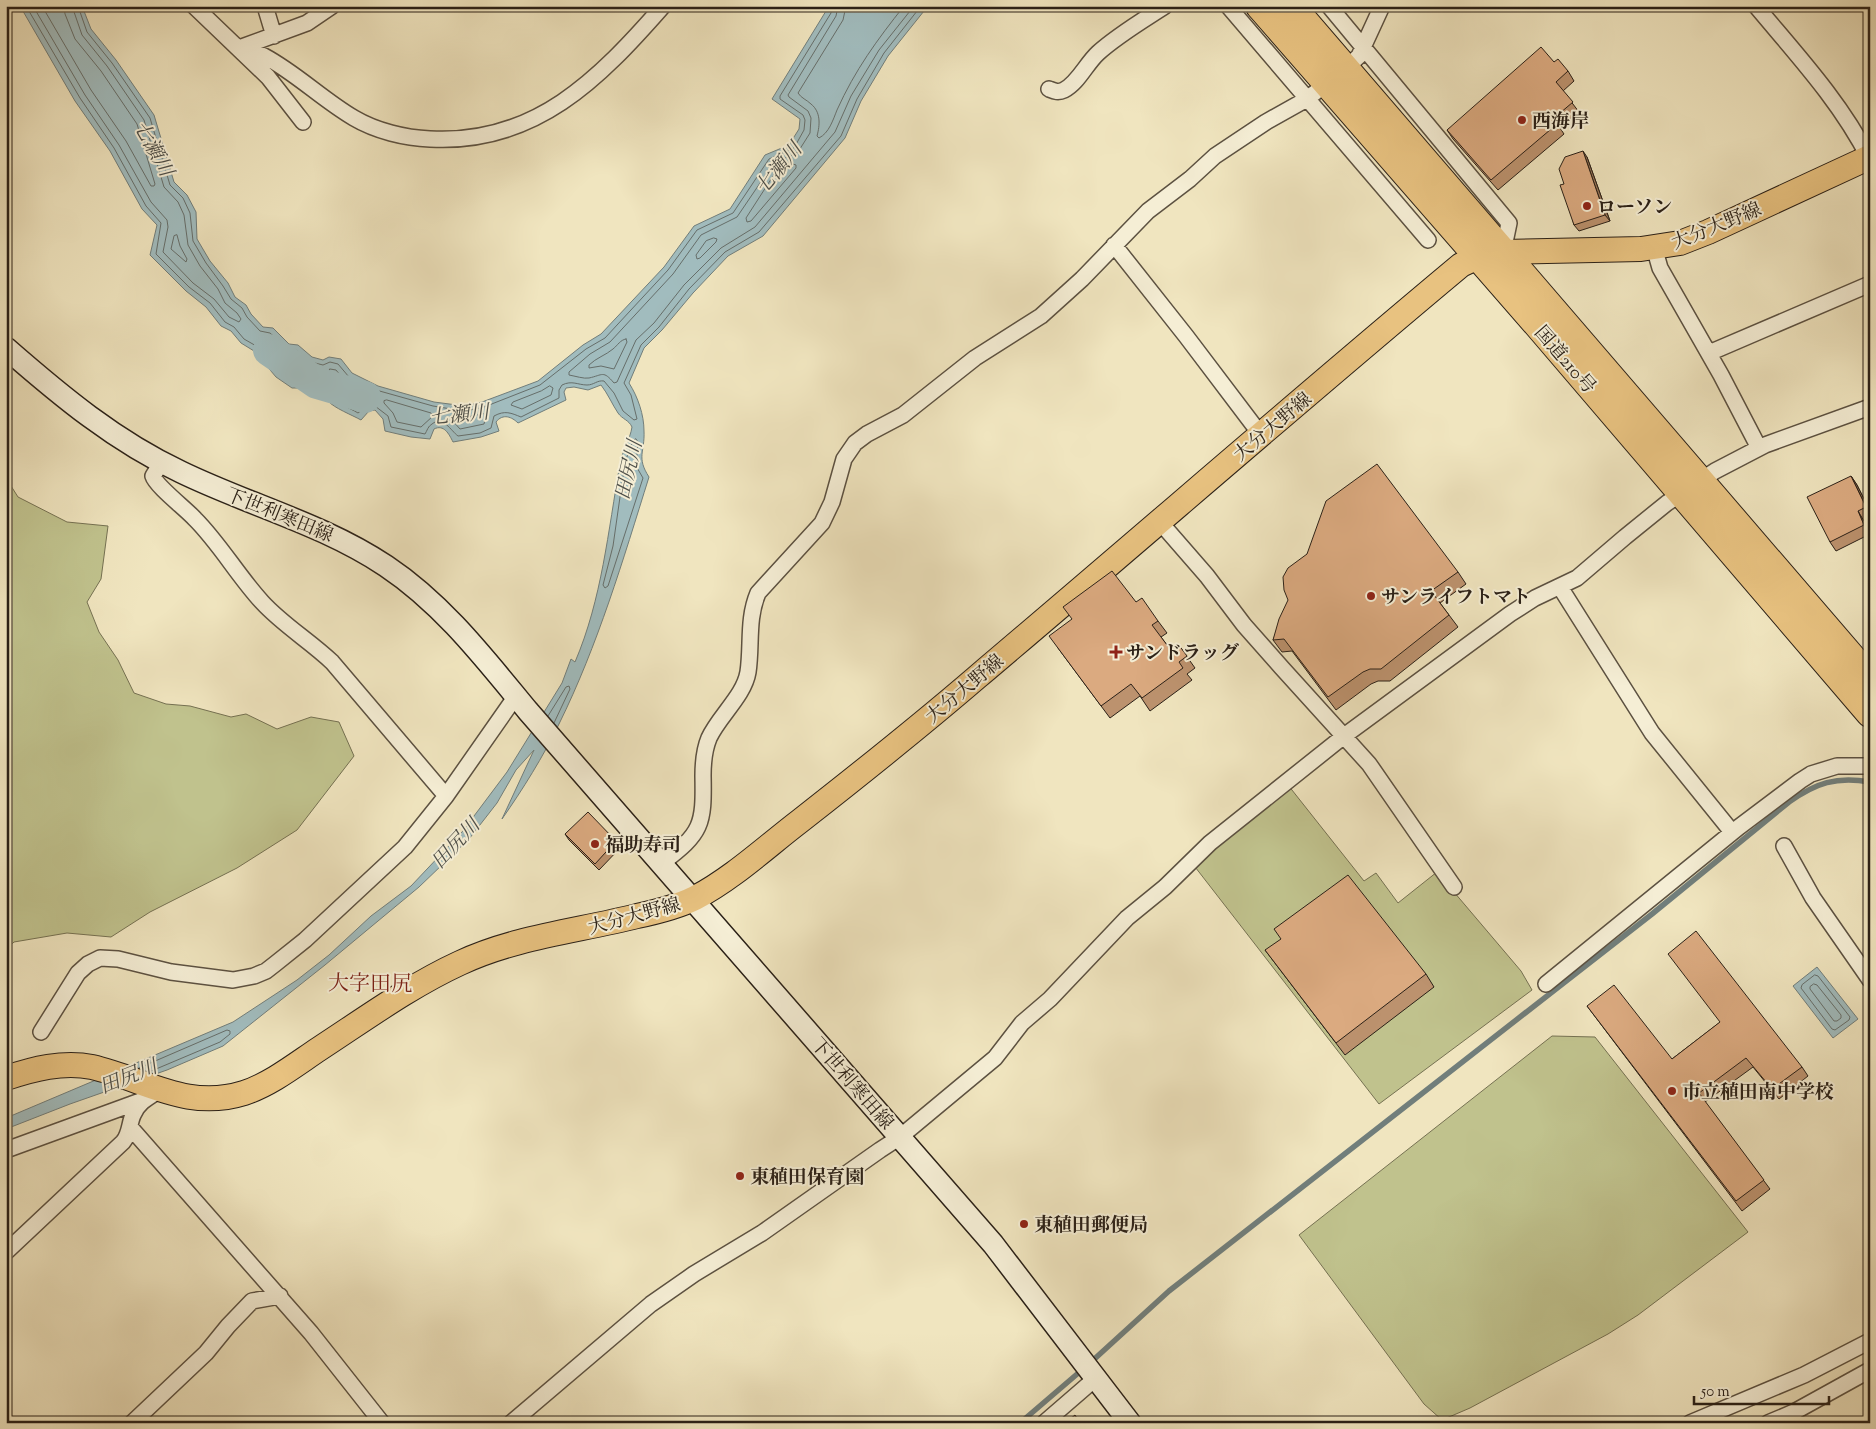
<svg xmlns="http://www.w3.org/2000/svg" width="1876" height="1429" viewBox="0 0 1876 1429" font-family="'Sorts Mill Goudy','Noto Serif JP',serif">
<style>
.green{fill:#c0c28d;stroke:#757152}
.water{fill:#a1bcbe;stroke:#717e7b}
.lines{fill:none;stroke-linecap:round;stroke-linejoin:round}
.shore{stroke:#666e6a;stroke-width:1}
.stream{stroke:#717e7b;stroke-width:5.5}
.river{stroke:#a1bcbe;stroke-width:32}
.street-casing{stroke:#5c5141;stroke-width:18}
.secondary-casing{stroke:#2a2017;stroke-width:24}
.primary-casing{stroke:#2a2017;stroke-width:26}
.highway-casing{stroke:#2a2017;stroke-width:30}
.street{stroke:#f5eed5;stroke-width:15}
.secondary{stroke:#f5eed5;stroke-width:21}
.primary{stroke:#e8c280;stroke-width:24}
.highway{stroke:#e8c280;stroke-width:28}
.wall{fill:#bc926e;stroke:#2a2017}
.shaded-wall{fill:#99775a;stroke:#2a2017}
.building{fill:#dbaa80;stroke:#2a2017}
.poi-dot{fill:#8f2418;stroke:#f5eed5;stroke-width:2}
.labels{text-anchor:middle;stroke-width:4;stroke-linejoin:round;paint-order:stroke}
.poi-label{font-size:19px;font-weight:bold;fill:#2a2017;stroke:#f5eed5;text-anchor:start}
.street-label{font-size:19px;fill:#2a2017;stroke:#f5eed5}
.water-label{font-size:20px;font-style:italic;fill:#4e4f49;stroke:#f5eed5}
.quarter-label{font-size:21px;fill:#7a1f14;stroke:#f5eed5}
</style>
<rect width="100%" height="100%" fill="#f0e5bf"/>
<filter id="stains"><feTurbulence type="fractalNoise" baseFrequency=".004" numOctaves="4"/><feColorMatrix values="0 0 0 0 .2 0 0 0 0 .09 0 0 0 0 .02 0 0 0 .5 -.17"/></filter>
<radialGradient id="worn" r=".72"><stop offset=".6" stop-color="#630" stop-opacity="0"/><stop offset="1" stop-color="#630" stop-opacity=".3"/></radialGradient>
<path class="green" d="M6 478 18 497 67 522 108 526 101 579 87 602 99 632 118 660 134 693 166 704 190 706 231 717 246 714 277 729 311 717 339 722 354 756 297 830 237 868 150 912 111 937 67 933 14 942 6 950Z
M1288 785 1364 881 1376 873 1398 903 1437 872 1521 971 1532 990 1379 1104 1192 863Z
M1552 1036 1595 1037 1748 1232 1638 1315 1608 1334 1470 1408 1442 1420 1424 1404 1299 1235Z"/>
<path class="water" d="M20 6H82L91 29 116 60 154 115 174 182 187 195 196 212 197 239 210 261 228 283 235 297 246 305 251 314 263 327 273 328 289 344 298 345 312 357 323 360 329 357 341 359 352 373 378 386 434 402 457 405 465 406 482 402 538 381 583 345 601 334 664 267 694 226 730 209 765 155 789 145 799 129 800 119 772 99 826 11 827 6H928L888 56 861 101 845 138 763 236 728 256 693 293 662 330 644 348 629 383C638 397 644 415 644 431 645 452 636 457 649 477 623 560 598 645 559 724 543 757 523 789 502 819L534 750 516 770 497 803 469 839 419 887 325 965 223 1046 167 1070 70 1104 6 1129V1118L233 1022 297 980 329 955 371 916 411 886 462 832 507 772 562 683 571 659 575 662C602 599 608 531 620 464 622 451 630 440 632 427 629 420 622 419 618 413 612 404 608 394 601 385L588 390 574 387 566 388 564 392 566 400 518 423C512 417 503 413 496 422L499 431 481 437 453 442C449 434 444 424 434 429L430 439 411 437 385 431 383 419 375 410 369 411 361 420C352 415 334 408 328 401 322 395 323 384 316 375H306L300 388H292L276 377 254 351 241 343 231 331 221 326 206 307 186 291 150 255 157 225 142 209 110 151 75 101Z
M1817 967 1858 1019 1833 1038 1793 986Z"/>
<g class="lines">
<path class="shore" d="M26 6 80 98 114 148 146 206 161 223 156 254 189 287 210 303 225 322 234 327 244 339 258 347 279 373 293 383 297 382 304 370H318C329 379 324 386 330 395 335 403 350 408 358 413L367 406H375L388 416 391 427 425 434C427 431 428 426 432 424 443 415 451 431 458 436L480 433 491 428 494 416C505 410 511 413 521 417L559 398V390L562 385C572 380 578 385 587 385 594 385 597 380 604 381L614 393 623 411 634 420 637 419 631 395 624 383 641 345 659 327 689 289 725 252 759 232 841 136 857 99 884 53 921 6
M33 6 85 95 119 145 151 202 167 220 168 227 163 252 193 283 214 299 229 317 239 322 241 319 237 313 225 303 218 289 200 266 188 245 184 215 178 202 164 187 144 120 107 66 82 35 72 6
M42 6 91 90 126 141 151 186H154L155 184 137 124 101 71 75 39 65 14 64 6
M78 6 87 32 112 63 150 118 170 185 183 198 190 213 193 241 206 263 223 286 231 299 242 308 247 317 260 331 270 333 287 348 296 350 311 362 323 365 330 362 338 364 349 377 376 390 433 406 457 410 466 411 484 407 540 385 586 349 605 338 668 270 697 230 733 213 769 159 794 148 804 130 805 120 803 115 780 99V96L831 13 832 6
M838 6 836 16 788 95 789 97 808 111 811 118 810 133 798 152 773 164 737 217 701 235 673 274 610 342 590 354 569 372V375C575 376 584 379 589 378 603 375 603 370 614 383L617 382 636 340 654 323 684 285 721 248 755 227 835 132 851 96 879 50 914 6
M846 6 843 20 798 93C801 98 807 100 811 104 821 112 820 125 817 136L819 138C829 133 833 120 837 110 855 70 877 40 904 6
M793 164 796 165V168L751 221 747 222 746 218 777 170Z
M177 235 180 246 187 259 186 262 171 249 174 236Z
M714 238 717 239 716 242 700 258 697 259 696 255 706 241Z
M264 339C271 340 275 347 281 352 288 356 293 356 300 362L301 365 294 374H291L283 369 262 343Z
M626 339 627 342 614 369 601 366 589 368V365C596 358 606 355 613 349 618 345 620 340 626 339Z
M330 369 336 370 346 382 371 395 372 398 357 405 337 393 332 378 329 372Z
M550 386 553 388 551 395 522 409 511 405 513 402 541 391Z
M387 400 431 413 433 416 421 427 397 422 393 413 384 403V401Z
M484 414 486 416 484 424 460 429 451 419 453 416 466 417Z
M636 439 638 442 636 466 643 478 608 586 605 588 603 585 613 546 625 462 633 441Z
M548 716 566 687 569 686 570 689 554 723
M1815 975 1818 976 1850 1017 1849 1020 1835 1030 1832 1029 1801 988 1802 985Z
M1814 984 1817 985 1841 1015V1018L1837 1021H1834L1810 989V987Z
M139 1068 227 1030 230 1031V1034L220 1042 149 1072"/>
<path class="stream" d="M1090 1363 1169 1291 1652 914 1789 802C1816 783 1836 776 1870 782
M1020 1423 1083 1369"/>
<path class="river" d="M269 350 317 383 365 397"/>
<defs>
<path id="street" d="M194 6 268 77 303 122
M265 6 274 36
M1228 6 1428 240
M1329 6 1509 223 1503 252
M1756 6C1796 54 1840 101 1869 158
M239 48C247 50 256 52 264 56 296 73 323 100 354 118 376 131 405 138 430 139 535 145 599 79 663 6
M239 48 307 23 332 6
M1345 69 1359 56 1382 6
M1049 89C1054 91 1058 93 1064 90 1078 83 1086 64 1098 53 1118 35 1142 21 1165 6
M1114 245 1186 336 1261 435
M1654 247 1660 268 1721 375 1759 448
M1709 353 1870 284
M161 463 153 476C156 486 186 509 195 519 220 544 238 576 262 602 283 625 310 641 332 662L446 796
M1160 522 1207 576 1244 625 1282 668 1369 764 1454 887
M1560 587 1652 733 1732 832
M1784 846 1813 898 1870 980
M662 863C702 833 704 825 703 776 703 763 704 750 709 738 719 716 744 696 748 672 752 645 747 619 758 593L822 523 832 502 844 459 855 443 867 434 903 415 975 358 1041 316 1082 279 1148 211 1190 179 1215 156 1266 122 1307 99 1327 83
M1546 984 1739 827 1800 781 1811 774 1837 766H1870
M41 1032 78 973 88 964 100 958 118 959 171 972 233 980 254 976 266 971 275 964 305 940 405 847 446 796 516 696
M130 1127 311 1333 382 1423
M6 1150 143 1100
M6 1252 123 1142C130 1134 129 1124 133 1115 138 1102 149 1097 160 1090
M132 1423 206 1353 228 1326 252 1301 280 1296
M511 1423 651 1304 694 1274 762 1233 880 1150 900 1137 995 1058 1022 1023 1050 999 1127 918 1165 887 1210 843 1344 736 1510 614 1535 598 1577 578 1625 537 1667 503 1715 471 1765 445 1870 407
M1044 1423 1096 1378
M1690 1423 1804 1375 1870 1341
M1768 1423 1794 1412 1870 1370"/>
<path id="secondary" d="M6 348C61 396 115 441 181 472 249 505 323 524 386 566 443 604 485 659 528 711L993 1244 1130 1423"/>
<path id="primary" d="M6 1078C33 1069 63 1061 92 1067 145 1079 186 1111 244 1093 271 1084 295 1065 319 1049 365 1019 410 986 460 963 515 937 578 931 637 916 656 912 677 907 695 898 733 878 766 847 800 821 860 774 919 727 976 678 1138 541 1298 401 1461 265L1478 257 1503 252 1641 249 1680 243 1708 232 1870 157"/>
<path id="highway" d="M1260 6 1539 326 1870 713
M1291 6 1870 679"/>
</defs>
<use href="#street" class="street-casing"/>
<use href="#secondary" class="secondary-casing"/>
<use href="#primary" class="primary-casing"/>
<use href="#highway" class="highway-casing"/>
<use href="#street" class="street"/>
<use href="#secondary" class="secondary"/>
<use href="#primary" class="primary"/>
<use href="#highway" class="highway"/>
</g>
<path class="wall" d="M1554 62 1568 71 1574 81 1563 91 1579 112 1560 128 1564 134 1498 190 1453 139 1447 130Z
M1587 157 1610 221 1579 231 1574 225 1564 184Z
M1851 476 1857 485 1870 511V518L1864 521 1870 533V534L1836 551 1830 542Z
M1307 554 1458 572 1466 584 1440 603 1458 627 1390 681H1378L1371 684 1336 710 1292 651 1282 652 1273 640Z
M1136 602 1158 621 1167 633 1161 637 1170 649 1178 644 1195 668 1187 674 1192 680 1150 711 1140 696 1110 718 1058 648Z
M565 834 616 841 621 847 599 870 569 840Z
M1265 950 1426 974 1434 987 1345 1055Z
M1587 1006 1672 1059 1719 1023 1802 1067 1808 1076 1779 1099 1753 1067 1705 1102 1770 1189 1742 1211Z"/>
<path class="shaded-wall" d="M1583 151 1587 157 1610 221 1605 215Z
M1851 476 1857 485 1870 511V512L1866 507Z
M1858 511 1864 521 1870 533 1864 525Z"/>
<path class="building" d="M1541 47 1554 62 1558 59 1568 71 1556 82 1573 102 1553 119 1557 124 1491 180 1447 130Z
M1583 151 1605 215 1574 225 1560 185 1564 184 1559 169 1565 157Z
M1377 464 1458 572 1431 591 1449 615 1381 669H1370L1363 672 1328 697 1284 639 1273 640 1279 619 1288 600 1284 590 1283 577 1288 568 1307 554 1326 501Z
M1851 476 1866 507 1858 511 1864 525 1830 542 1807 497Z
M1112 571 1136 602 1142 598 1158 621 1152 625 1170 649 1178 644 1187 656 1179 662 1183 668 1142 698 1131 684 1101 706 1049 636 1072 619 1063 607Z
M588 812 616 841 595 864 565 834Z
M1348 875 1426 974 1336 1043 1265 950 1281 939 1274 929Z
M1696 931 1802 1067 1772 1089 1746 1058 1699 1093 1764 1180 1736 1201 1587 1006 1614 985 1672 1059 1720 1022 1668 954Z
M1075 1415 1080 1423H1065Z"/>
<g class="poi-dot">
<circle cx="1522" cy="120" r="5"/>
<circle cx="1587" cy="206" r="5"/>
<circle cx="1371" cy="596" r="5"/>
<path d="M1113.5 644.5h5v5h5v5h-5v5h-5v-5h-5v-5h5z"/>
<circle cx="595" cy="844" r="5"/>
<circle cx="1672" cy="1091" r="5"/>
<circle cx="740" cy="1176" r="5"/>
<circle cx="1024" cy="1224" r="5"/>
</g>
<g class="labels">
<g class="poi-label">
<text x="1532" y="127">西海岸</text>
<text x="1597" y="213">ローソン</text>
<text x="1381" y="603">サンライフトマト</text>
<text x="1126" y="659">サンドラッグ</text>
<text x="605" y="851">福助寿司</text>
<text x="1682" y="1098">市立稙田南中学校</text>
<text x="750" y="1183">東稙田保育園</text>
<text x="1034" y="1231">東稙田郵便局</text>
</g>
<g class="street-label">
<text transform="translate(1716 225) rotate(-22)" y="7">大分大野線</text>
<text transform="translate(1566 359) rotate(49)" y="7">国道210号</text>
<text transform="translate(1272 426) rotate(-40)" y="7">大分大野線</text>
<text transform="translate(280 514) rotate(22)" y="7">下世利寒田線</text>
<text transform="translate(964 688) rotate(-40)" y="7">大分大野線</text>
<text transform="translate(634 915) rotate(-15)" y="7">大分大野線</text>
<text transform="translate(853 1083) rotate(49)" y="7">下世利寒田線</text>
</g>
<g class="water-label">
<text transform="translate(154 148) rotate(61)" y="7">七瀬川</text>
<text transform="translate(778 168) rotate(-50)" y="7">七瀬川</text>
<text transform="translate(459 414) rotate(-6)" y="7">七瀬川</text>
<text transform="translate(628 470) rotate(-77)" y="7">田尻川</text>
<text transform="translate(455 843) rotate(-47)" y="7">田尻川</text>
<text transform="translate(128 1076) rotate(-22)" y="7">田尻川</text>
</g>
<g class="quarter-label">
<text x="370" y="990">大字田尻</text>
</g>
</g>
<rect width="1876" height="1429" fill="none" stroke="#f0e5bf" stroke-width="25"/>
<rect x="8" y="8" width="1861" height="1414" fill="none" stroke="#2a2017" stroke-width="2.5"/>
<rect x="12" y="12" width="1851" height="1404" fill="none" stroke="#2a2017"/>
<path d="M1694 1396v8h135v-8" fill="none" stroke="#2a2017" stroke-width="2.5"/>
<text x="1701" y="1396" font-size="15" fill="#2a2017" stroke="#f5eed5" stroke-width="4" paint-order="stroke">50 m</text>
<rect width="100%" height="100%" filter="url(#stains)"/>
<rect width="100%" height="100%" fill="url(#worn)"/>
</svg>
